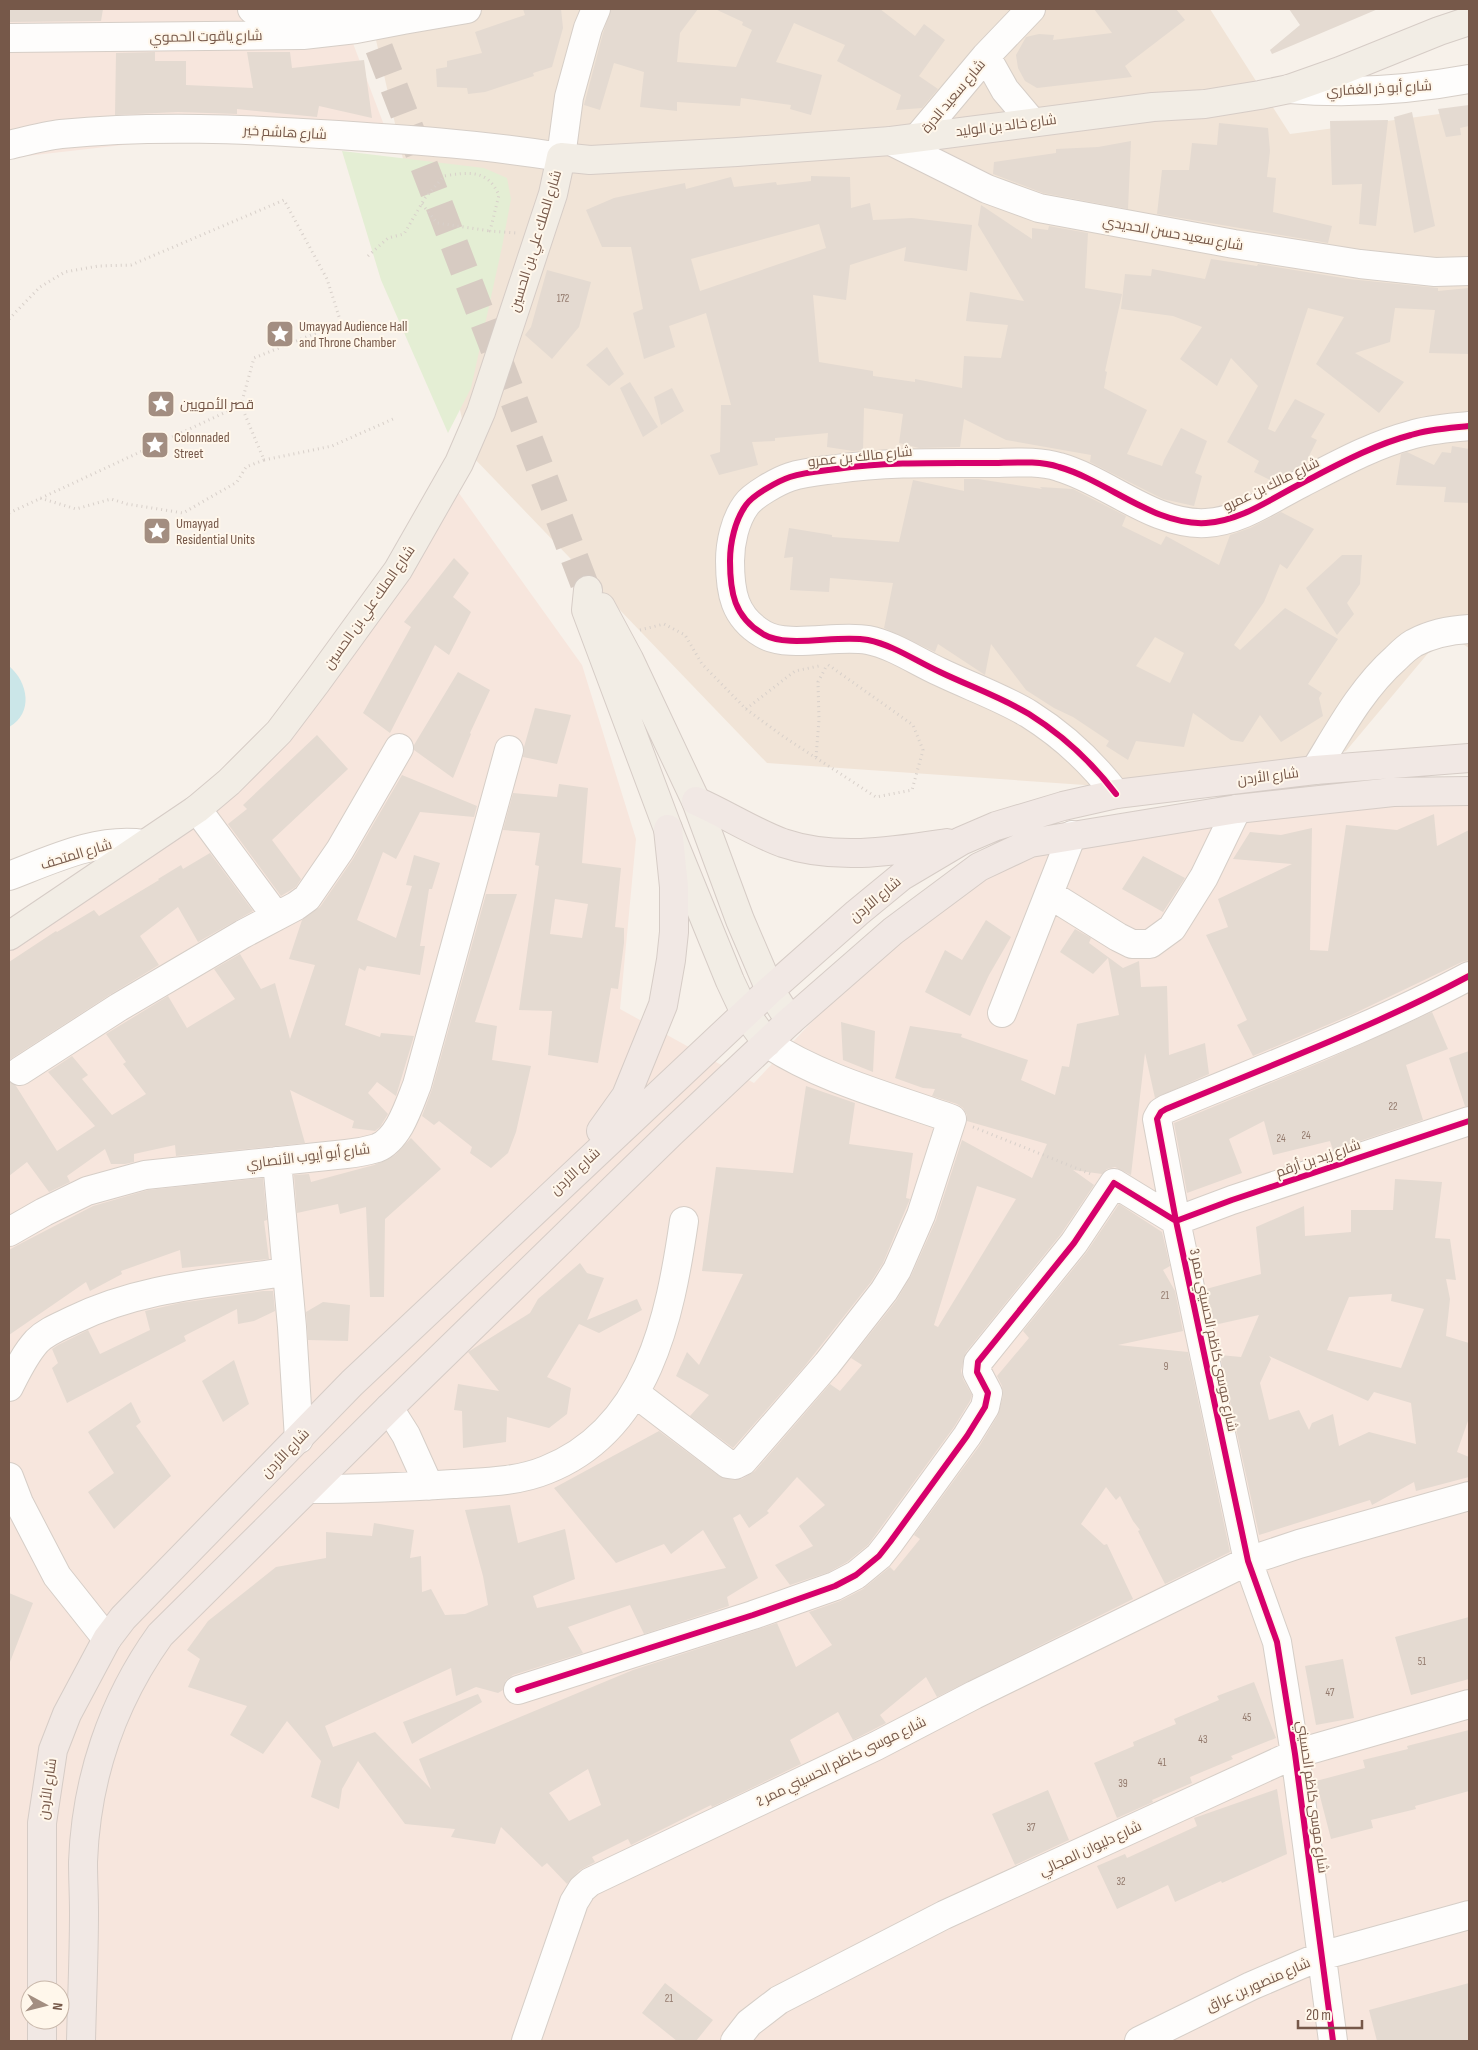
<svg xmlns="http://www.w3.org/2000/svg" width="1478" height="2050" viewBox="0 0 1478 2050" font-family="'Sofia Sans Condensed',Cairo,sans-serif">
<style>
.residential{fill:#f1e4d7}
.commercial{fill:#f7e6dd;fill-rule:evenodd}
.green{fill:#e4eed4}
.water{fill:#cbe6e8}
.building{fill:#e4dad1;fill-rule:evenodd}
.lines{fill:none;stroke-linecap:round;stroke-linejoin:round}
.major-tunnel{stroke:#d7cbc2;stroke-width:28;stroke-dasharray:28 14;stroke-linecap:butt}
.minor-casing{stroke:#d6cec7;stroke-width:30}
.major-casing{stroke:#d6ccc6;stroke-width:30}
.highway-casing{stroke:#d6ccc6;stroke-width:30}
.path{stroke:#d8d0ca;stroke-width:3;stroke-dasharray:1 4;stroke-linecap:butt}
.minor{stroke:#fefdfc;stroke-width:28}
.major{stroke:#f2ede5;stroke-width:28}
.highway{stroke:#f1e8e4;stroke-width:28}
.cycleway-casing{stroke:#fff7eb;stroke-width:9}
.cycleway{stroke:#d6006c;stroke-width:6}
.labels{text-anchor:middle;stroke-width:4;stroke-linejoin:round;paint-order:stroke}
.number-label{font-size:11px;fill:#937a6d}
.street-label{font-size:14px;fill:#765849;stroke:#fff7eb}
.poi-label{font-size:14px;fill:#765849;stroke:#fff7eb;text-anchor:start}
</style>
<rect width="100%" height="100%" fill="#f7f1ea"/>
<path class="residential" d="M369 9H1210L1290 134 1469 110V648L1445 633 1346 751 1215 794 767 763 470 454Z"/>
<path class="commercial" d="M9 9H340L387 133 288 126 9 158Z
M456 489 582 665 636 839 620 1009 754 1083 962 863 1461 782 1469 783V2041H9V923L299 725ZM30 1990H60V2020H30Z"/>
<path class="green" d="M342 151 484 168 507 178 511 199 502 247 471 388 448 433 381 280Z"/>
<path class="water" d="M9 666C28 682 34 713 9 727Z"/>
<path class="building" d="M9 9H103L101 21 9 22Z
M523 9H561L563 28 552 67 533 73 534 76 485 92 468 94 467 88 437 87 436 69 447 67V61L482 53 475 32 525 15Z
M611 9H698L680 33 677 62 736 67 752 30 742 25 743 22 715 9H880L915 36 924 24 945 40 919 76 938 89 922 108 896 110 901 95 837 61 845 45 794 23 776 62 822 75 811 115 790 109 791 105 741 98 740 106 677 102V111L640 107 644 72 614 63 600 110 584 105 603 33Z
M1094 9H1176L1185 20 1125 66 1132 77 1037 88 1025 81 1018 68 1016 55 1026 37 1039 34 1054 35 1053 40 1112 33Z
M1289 9H1378L1272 54 1270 50 1300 25Z
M155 52V61H186V85L253 88 247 52H290L292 68 364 60 372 118 319 106 317 117 237 109V114L178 112 115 115 116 53Z
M1469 105V126L1460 128 1461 135 1446 137 1438 109Z
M1412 112 1435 226 1414 233 1394 117Z
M1388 120 1376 226 1359 224 1362 184 1332 185 1330 121Z
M1219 123 1268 128 1270 151 1267 177 1276 178 1273 212 1332 226 1328 243 1157 214 1162 170H1189L1192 143 1217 145Z
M1131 141 1128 209 1043 193 993 174 994 162 1056 153V149L1098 147Z
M811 176 850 177 851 208 870 203 873 220 912 218 972 225 967 271 904 261 906 247 850 265 846 300 813 295 819 362 873 371V376L915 382V379L962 388 964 356 1001 358 1008 325 966 321 970 292 1024 301 978 225 981 205 1032 239V228L1048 230 1049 226 1088 233 1085 288 1122 294 1105 371 1107 372 1104 388 1147 410 1127 454 1162 466 1164 460 1181 428 1207 441 1195 473 1202 476 1194 506 1163 499 1139 487 1090 462 1091 455 1006 440 964 419 960 447 919 448 899 443 903 414 864 408 863 450 853 451 827 447 828 433 775 438V441L752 442 758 465 719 475 710 455 720 452 721 405H731L706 313 669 326 675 347 644 359 633 313 643 309 631 247H602L586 210 614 198 685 183 686 189 731 177 734 187 776 182 777 185 811 181ZM819 224 826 248 700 291 691 259Z
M1211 259 1257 266 1258 264 1349 279 1438 288V291L1469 288V354L1429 353 1435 310 1395 308 1390 342 1355 353 1404 382 1379 413 1316 364 1344 317 1308 308 1268 429 1275 432 1295 399 1325 414 1311 437 1317 440 1307 460 1298 468 1272 481 1254 472 1259 461 1227 442 1258 386 1231 358 1217 386 1180 359 1202 327 1173 316 1121 309 1125 274 1151 276 1152 269 1205 279Z
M547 270 591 282 579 327 552 359 525 335 531 327Z
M607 347 624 374 609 386 586 365Z
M630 382 658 427 643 437 620 388Z
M672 388 684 411 661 425 654 397Z
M1452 446 1469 449V503L1444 502 1446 487 1396 485 1401 454 1407 452 1434 465 1442 452 1451 453Z
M964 479H978L1042 489 1040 487 1073 489 1126 516 1122 526 1161 545 1166 536 1219 565 1230 535 1250 528 1281 512 1314 529 1287 569 1280 564 1264 602 1234 645 1240 650 1285 608 1338 639 1308 684 1322 693 1319 698 1323 716 1281 742 1260 715 1243 742 1231 740 1193 713 1184 747 1136 741 1128 760 1106 746 1109 741 1073 717 1054 708 1026 690 991 644 985 675 938 644 935 652 884 628 893 583 830 578 829 592 790 590 793 557 784 558 789 528 832 535V537L899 542 913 480 964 491ZM1155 637 1184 653 1170 683 1136 666Z
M1342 555H1362L1360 584 1347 603 1354 614 1337 635 1306 588Z
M454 558 469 573 453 597 471 612 449 655 435 645 390 733 363 713 411 627 404 622Z
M458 672 490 690 470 733 471 734 453 778 414 750V745Z
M535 708 571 715 557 764 523 757 524 747Z
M317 735 348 769 272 840 301 879 296 887 281 896 228 824 247 809 243 805Z
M402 775 477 806 474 817 420 812 396 859 383 852 357 920 396 938 412 886 406 885 414 855 440 863 432 889H429L420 946H425L420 975 367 966 365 971 359 968 345 1025 380 1037 381 1033 414 1036 396 1096 377 1082 368 1093 388 1114 380 1127 375 1131 352 1128 354 1121 290 1090 305 1143 176 1156 175 1145 134 1154V1162L125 1164H111L105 1149 67 1176 70 1182 49 1192 27 1162 9 1176V1081L16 1086 57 1151 95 1126 48 1072 72 1056 88 1075 82 1079 112 1115 146 1094 123 1064 126 1062 106 1034 168 996 187 1028 235 999 214 969 240 954 261 989 275 983 290 1039 315 965 289 959 302 920 320 907 353 859Z
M559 784 588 788 582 863 621 868 615 927 624 928V943L618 989 611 988 598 1063 548 1055 552 1011 519 1010 539 866 535 865 540 833 503 830 513 793 557 797ZM555 899 588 904 582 938 550 934Z
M1434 814 1437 846 1469 830V960L1462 962 1351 1015 1253 1056 1237 1025 1247 1020 1206 935 1228 927 1218 899 1292 864 1233 859 1250 832 1281 835 1312 828 1310 950 1328 951 1346 825 1397 830Z
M210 853 253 911 198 942 178 907 140 936 159 965 111 994 9 1060V962L56 931 57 932 94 910 99 916 159 880 158 879 181 865 183 869Z
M1143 856 1185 878 1163 912 1122 889Z
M486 894H517L475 1022 497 1026 492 1060 531 1066 516 1132 508 1153 491 1168 470 1153 472 1147 439 1121 434 1125 422 1116 432 1089Z
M986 920 1011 937 989 975 970 1016 925 992 945 950 962 960Z
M1075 929 1091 938 1089 943 1123 968 1139 961 1141 987 1167 986 1169 1055 1205 1043 1209 1074 1155 1098 1145 1053 1131 1175 1115 1167 1107 1169 1102 1174 1073 1170 1094 1185 1061 1234 966 1352 961 1371 963 1379 972 1395 970 1401 954 1427 868 1545 847 1562 829 1572 790 1585 775 1565 813 1546 799 1526 825 1505 797 1477 767 1511 769 1513 749 1528 740 1514 733 1518 758 1578 727 1597 729 1606 644 1634 630 1605 568 1627 583 1653 513 1675 506 1680 503 1690 498 1693 476 1687 456 1696 451 1668 325 1726 333 1747 375 1732 431 1789 419 1759 633 1670 777 1623 796 1667 832 1645 809 1612 840 1601 863 1589 890 1567 894 1571 920 1539 914 1535 980 1445 998 1415 1003 1396 1002 1386 997 1376 1029 1338 1023 1331 1086 1253 1119 1204 1162 1232 1170 1266 1163 1270 1175 1291 1183 1331 1118 1345 1188 1352 1230 1552 1165 1584 1138 1531 1140 1530 1133 1521 1120 1496 1116 1500 1106 1487 1081 1524 1104 1545 1107 1544 1133 1599 937 1697 926 1677 880 1715 886 1723 853 1740 838 1712 790 1740 801 1764 712 1807 711 1805 631 1845 628 1839 592 1857 595 1862 580 1870 567 1884 547 1863 542 1867 501 1827 495 1844 451 1837 455 1829 405 1824 358 1761 342 1789 339 1809 311 1797 321 1761 287 1721 263 1754 230 1735 247 1706 188 1687 200 1659 187 1650 208 1621 276 1567 326 1558V1532L372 1536 374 1523 414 1530 410 1558 421 1556 422 1592 431 1589 445 1615 465 1614 488 1605 483 1576 465 1510 510 1505 518 1543 565 1529 575 1579 533 1596 537 1608 726 1568 703 1530 671 1554 664 1544 616 1563 554 1488 659 1431 719 1476 733 1480 742 1479 755 1471 830 1384 840 1391 862 1365 851 1358 896 1301 911 1276 936 1220 962 1140 1032 1178 1047 1144 967 1121V1115L963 1108 957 1104 932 1096 935 1089 923 1088 895 1078 910 1026 962 1034 961 1037 1028 1060 1021 1080 1055 1095 1062 1066 1069 1067 1077 1024 1119 1015 1108 958 1093 974 1060 952ZM977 1186 1016 1199 938 1327 934 1325ZM588 1769 601 1805 569 1821 549 1793Z
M1432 1012 1448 1049 1406 1065 1423 1120 1333 1150 1330 1141 1273 1155 1264 1121 1229 1139 1242 1173 1187 1193 1174 1123 1326 1060Z
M841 1022 875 1031 873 1072 843 1060Z
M1469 1051V1106H1465L1449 1058Z
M806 1086 855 1103 849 1144 913 1153 906 1198 910 1199 883 1263 871 1282 804 1367 733 1448 690 1416 709 1395 676 1376 687 1352 699 1365 743 1274 702 1271 716 1167 793 1173Z
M411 1138 441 1169 385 1219 384 1297H370L366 1207 340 1214 338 1204 297 1213 294 1175 309 1174 311 1182 374 1165 395 1155Z
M263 1178 267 1220 264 1221 269 1259 182 1268 180 1250 121 1271 122 1274 90 1291 86 1282 9 1335V1250L16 1246 93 1206 148 1190Z
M1395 1179 1442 1182 1435 1238 1450 1239 1456 1280 1446 1279 1450 1299 1446 1336 1469 1343V1418L1457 1452 1469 1457V1477L1416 1491 1414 1482 1372 1505 1370 1500 1259 1535 1220 1355 1241 1357 1259 1315 1214 1325 1206 1289 1261 1274 1256 1227 1304 1206 1305 1236 1351 1232V1210H1393ZM1392 1294 1391 1301 1424 1309 1401 1368 1327 1350 1349 1297ZM1269 1356 1368 1401 1374 1392 1411 1403 1416 1444 1369 1432 1339 1446 1333 1414 1312 1423 1309 1430 1299 1410 1269 1420 1260 1383 1271 1359Z
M580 1263 587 1273 604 1278 587 1320 637 1299 642 1310 599 1333 579 1324 547 1377 571 1388 567 1414 549 1428 507 1417 506 1442 463 1448 462 1411 454 1410 458 1384 499 1391 468 1352 530 1313 538 1299Z
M263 1291H273L275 1311 254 1321 238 1324 237 1309 184 1336 186 1341 67 1403 52 1368 58 1363 52 1349 58 1345 88 1330 100 1354 150 1330 145 1311 180 1303Z
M323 1302 350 1305 348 1341 308 1340 306 1312Z
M234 1360 249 1404 223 1422 202 1381Z
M131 1402 141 1422 136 1426 171 1476 114 1529 88 1492 114 1473 88 1432Z
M9 1593 33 1603 10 1662 9 1661Z
M1469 1617V1679L1411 1695 1395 1637Z
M1343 1659 1354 1718 1316 1725 1305 1666Z
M1254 1682 1276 1738 1231 1756 1233 1759 1190 1777 1192 1783 1152 1800 1153 1802 1117 1818 1094 1763 1134 1746 1133 1742 1176 1724 1174 1719 1219 1700 1217 1696Z
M478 1694 482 1702 412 1744 403 1722Z
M1469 1730V1791L1415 1806 1416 1809 1371 1820 1373 1828 1331 1839 1316 1781 1365 1768 1363 1760 1408 1749 1407 1746Z
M1277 1789 1287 1854 1222 1883 1221 1881 1175 1902 1168 1885 1117 1909 1097 1866 1125 1854 1127 1858 1197 1826 1194 1818Z
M1048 1790 1069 1840 1015 1865 992 1814Z
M665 1983 713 2020 696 2041H677L642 2013Z
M1469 1983V2041H1377L1369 2010Z"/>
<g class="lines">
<path class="major-tunnel" d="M364 9 584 583"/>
<defs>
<path id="minor" d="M252 9 403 20 467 9
M9 38 303 35 356 29 403 20
M986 56 1005 90 1032 122
M1289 89C1349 94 1410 90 1469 79
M919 136 986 56 1031 9
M891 141 987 189 1039 208 1234 244 1360 264 1435 272 1469 271
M9 145C26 141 44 136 61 134 153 125 246 129 338 135 413 140 487 145 561 157L569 97 588 28 596 9
M1315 770C1339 731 1361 689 1396 658 1401 653 1407 647 1414 643 1431 634 1450 630 1469 629
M1116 794C1091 761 1064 736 1029 714 1001 697 969 686 940 672 916 661 893 645 868 640 838 634 788 649 763 634 734 617 730 592 730 561 730 543 735 520 746 505 753 495 778 481 790 477 805 472 821 471 836 469 886 462 936 463 987 463 1011 463 1037 460 1059 467 1108 481 1154 526 1206 523 1241 521 1272 498 1302 483 1337 465 1373 445 1411 435 1430 429 1450 428 1469 426
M197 809 276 916
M9 876C51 860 98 837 144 844
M1049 894 1118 937 1132 944H1150L1172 928 1204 877 1237 809
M1002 1013 1072 835
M20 1071 119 1007 243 934 296 906 307 898 340 850 399 748
M277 1161 292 1327 299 1439
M9 1232 44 1212 87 1191 145 1175 346 1154C356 1153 367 1151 377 1148 399 1139 409 1105 417 1085L509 750
M9 1387C17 1371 25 1354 37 1341 47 1331 61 1326 73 1320 140 1287 213 1283 285 1272
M635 1393 728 1464 735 1465 743 1461 827 1364 884 1291 897 1270 921 1215 952 1119C891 1097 821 1079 767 1043
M389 1408 406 1435 429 1486
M9 1477 19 1503 57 1576 107 1639
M309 1489C357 1489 405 1487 453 1484 484 1482 517 1482 546 1470 648 1430 670 1317 684 1221
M518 1690 753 1615 835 1586 856 1575 879 1556 890 1542 967 1436 985 1407 988 1393 977 1372 978 1362 1074 1243 1114 1183 1176 1221 1232 1200 1469 1121
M526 2041 574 1902 582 1889 590 1882 876 1746 974 1695 1248 1561 1299 1544 1469 1496
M735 2041 749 2023 779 2000 944 1915 1295 1754 1469 1704
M1139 2041 1251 1986 1321 1956 1469 1915
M1333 2041 1295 1754 1277 1642 1248 1561 1176 1221 1157 1119 1161 1112 1166 1109C1266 1067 1374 1027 1469 976"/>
<path id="major" d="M588 590 586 610 668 829 730 981 745 1013 767 1043
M601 607 629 659 696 801 740 920 770 990 790 1021
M9 936 197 809 229 782 279 732 316 683 398 570 459 463 481 412 553 194 561 157 590 160 737 152 891 141 1153 107 1205 104 1260 95 1289 89 1340 71 1439 31 1469 21"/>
<path id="highway" d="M696 801C726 814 753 832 783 843 836 861 894 851 947 843
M601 1131 626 1096 663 1005 671 960 674 932V887L668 829
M42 1990V1823L53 1750 67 1714 107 1639 123 1618 352 1383 770 990 857 913 902 876 961 841 996 826 1063 806 1116 794 1315 770 1469 758
M42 2041V2020
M81 2041C82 1998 84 1955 84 1912 84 1895 83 1879 83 1862 86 1780 112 1702 160 1635L389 1408 671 1133 790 1021 893 931 979 867 1030 843 1237 809 1393 792 1469 791"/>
</defs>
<use href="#minor" class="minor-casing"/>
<use href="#major" class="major-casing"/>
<use href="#highway" class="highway-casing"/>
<path class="path" d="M422 204 437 223 490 231
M368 256 388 238 404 234 425 198 444 176C469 172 487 169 499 195L490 231 516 233
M9 319 40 287 65 272 98 266 131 265 284 200 327 279 341 323 254 358 241 405 264 460 246 467 237 482 183 513 127 504 111 499 76 509 40 498
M264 460 332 446 393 419
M9 513 241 405
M640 630 664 624 685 635 702 664 746 709 784 737 876 797 912 790 923 750 913 725 827 664
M746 709 795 671 819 666
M816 757 819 720 818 682 827 665
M973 1127 1091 1174"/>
<use href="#minor" class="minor"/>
<use href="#major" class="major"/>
<use href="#highway" class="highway"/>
<defs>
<path id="cycleway" d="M1116 794C1091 761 1064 736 1029 714 1001 697 969 686 940 672 916 661 893 645 868 640 838 634 788 649 763 634 734 617 730 592 730 561 730 543 735 520 746 505 753 495 778 481 790 477 805 472 821 471 836 469 886 462 936 463 987 463 1011 463 1037 460 1059 467 1108 481 1154 526 1206 523 1241 521 1272 498 1302 483 1337 465 1373 445 1411 435 1430 429 1450 428 1469 426
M518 1690 753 1615 835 1586 856 1575 879 1556 890 1542 967 1436 985 1407 988 1393 977 1372 978 1362 1074 1243 1114 1183 1176 1221 1232 1200 1469 1121
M1333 2041 1295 1754 1277 1642 1248 1561 1176 1221 1157 1119 1161 1112 1166 1109C1266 1067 1374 1027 1469 976"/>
</defs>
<use href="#cycleway" class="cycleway-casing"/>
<use href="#cycleway" class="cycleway"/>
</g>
<defs>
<symbol id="sight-square" viewBox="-11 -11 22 22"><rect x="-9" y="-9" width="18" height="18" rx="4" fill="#a38e81" stroke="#fff7eb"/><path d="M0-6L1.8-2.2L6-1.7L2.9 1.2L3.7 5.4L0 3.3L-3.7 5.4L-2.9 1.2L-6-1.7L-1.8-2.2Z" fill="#fff"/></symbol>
</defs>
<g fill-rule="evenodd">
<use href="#sight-square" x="264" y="318" width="32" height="32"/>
<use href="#sight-square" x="145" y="388" width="32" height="32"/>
<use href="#sight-square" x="139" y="429" width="32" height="32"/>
<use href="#sight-square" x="141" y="515" width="32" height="32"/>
</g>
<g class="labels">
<g class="number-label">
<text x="563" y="302">172</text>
<text x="1393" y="1110">22</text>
<text x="1306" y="1139">24</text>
<text x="1281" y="1142">24</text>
<text x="1165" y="1299">21</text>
<text x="1166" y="1370">9</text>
<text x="1422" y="1665">51</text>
<text x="1330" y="1696">47</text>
<text x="1247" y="1721">45</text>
<text x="1203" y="1743">43</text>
<text x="1162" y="1766">41</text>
<text x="1123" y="1787">39</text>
<text x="1031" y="1831">37</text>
<text x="1121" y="1885">32</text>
<text x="669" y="2002">21</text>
</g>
<g class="street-label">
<text transform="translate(206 36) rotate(-1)" y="5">شارع ياقوت الحموي</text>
<text transform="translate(1379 88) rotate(-3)" y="5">شارع أبو ذر الغفاري</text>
<text transform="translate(953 96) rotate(-50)" y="5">شارع سعيد الدرة</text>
<text transform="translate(1006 125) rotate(-7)" y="5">شارع خالد بن الوليد</text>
<text transform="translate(285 132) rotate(3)" y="5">شارع هاشم خير</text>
<text transform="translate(1173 233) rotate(10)" y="5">شارع سعيد حسن الحديدي</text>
<text transform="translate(535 241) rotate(-73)" y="5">شارع الملك علي بن الحسين</text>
<text transform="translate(860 456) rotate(-6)" y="5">شارع مالك بن عمرو</text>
<text transform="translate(1271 484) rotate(-26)" y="5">شارع مالك بن عمرو</text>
<text transform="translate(369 607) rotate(-55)" y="5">شارع الملك علي بن الحسين</text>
<text transform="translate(1268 776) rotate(-7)" y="5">شارع الأردن</text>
<text transform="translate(76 854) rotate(-17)" y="5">شارع المتحف</text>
<text transform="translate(875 899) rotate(-40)" y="5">شارع الأردن</text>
<text transform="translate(308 1156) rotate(-7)" y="5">شارع أبو أيوب الأنصاري</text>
<text transform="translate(1318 1158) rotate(-19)" y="5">شارع زيد بن أرقم</text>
<text transform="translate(575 1171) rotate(-43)" y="5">شارع الأردن</text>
<text transform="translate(1214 1340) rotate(78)" y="5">شارع موسى كاظم الحسيني ممر 3</text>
<text transform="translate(285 1453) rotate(-46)" y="5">شارع الأردن</text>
<text transform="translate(841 1761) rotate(-26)" y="5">شارع موسى كاظم الحسيني ممر 2</text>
<text transform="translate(47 1789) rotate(-82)" y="5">شارع الأردن</text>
<text transform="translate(1313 1797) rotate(82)" y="5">شارع موسى كاظم الحسيني</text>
<text transform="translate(1090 1848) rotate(-25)" y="5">شارع دليوان المجالي</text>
<text transform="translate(1258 1984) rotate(-24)" y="5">شارع منصور بن عراق</text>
</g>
<g class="poi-label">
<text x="299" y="331">Umayyad Audience Hall<tspan x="299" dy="16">and Throne Chamber</tspan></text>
<text x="180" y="409">قصر الأمويين</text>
<text x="174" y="442">Colonnaded<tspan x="174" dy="16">Street</tspan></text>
<text x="176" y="528">Umayyad<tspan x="176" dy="16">Residential Units</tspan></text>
</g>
</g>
<rect width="1478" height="2050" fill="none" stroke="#765849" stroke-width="20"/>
<g transform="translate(45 2005) rotate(97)"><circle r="24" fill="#fff7eb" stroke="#c8b7aa"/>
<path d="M0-4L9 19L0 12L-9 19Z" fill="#a38e81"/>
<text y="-8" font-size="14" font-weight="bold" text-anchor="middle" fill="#765849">N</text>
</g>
<path d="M1298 2020v8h64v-8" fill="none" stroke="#765849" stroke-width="2.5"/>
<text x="1306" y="2020" font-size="15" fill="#765849" stroke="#fff7eb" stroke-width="4" paint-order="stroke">20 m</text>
</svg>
